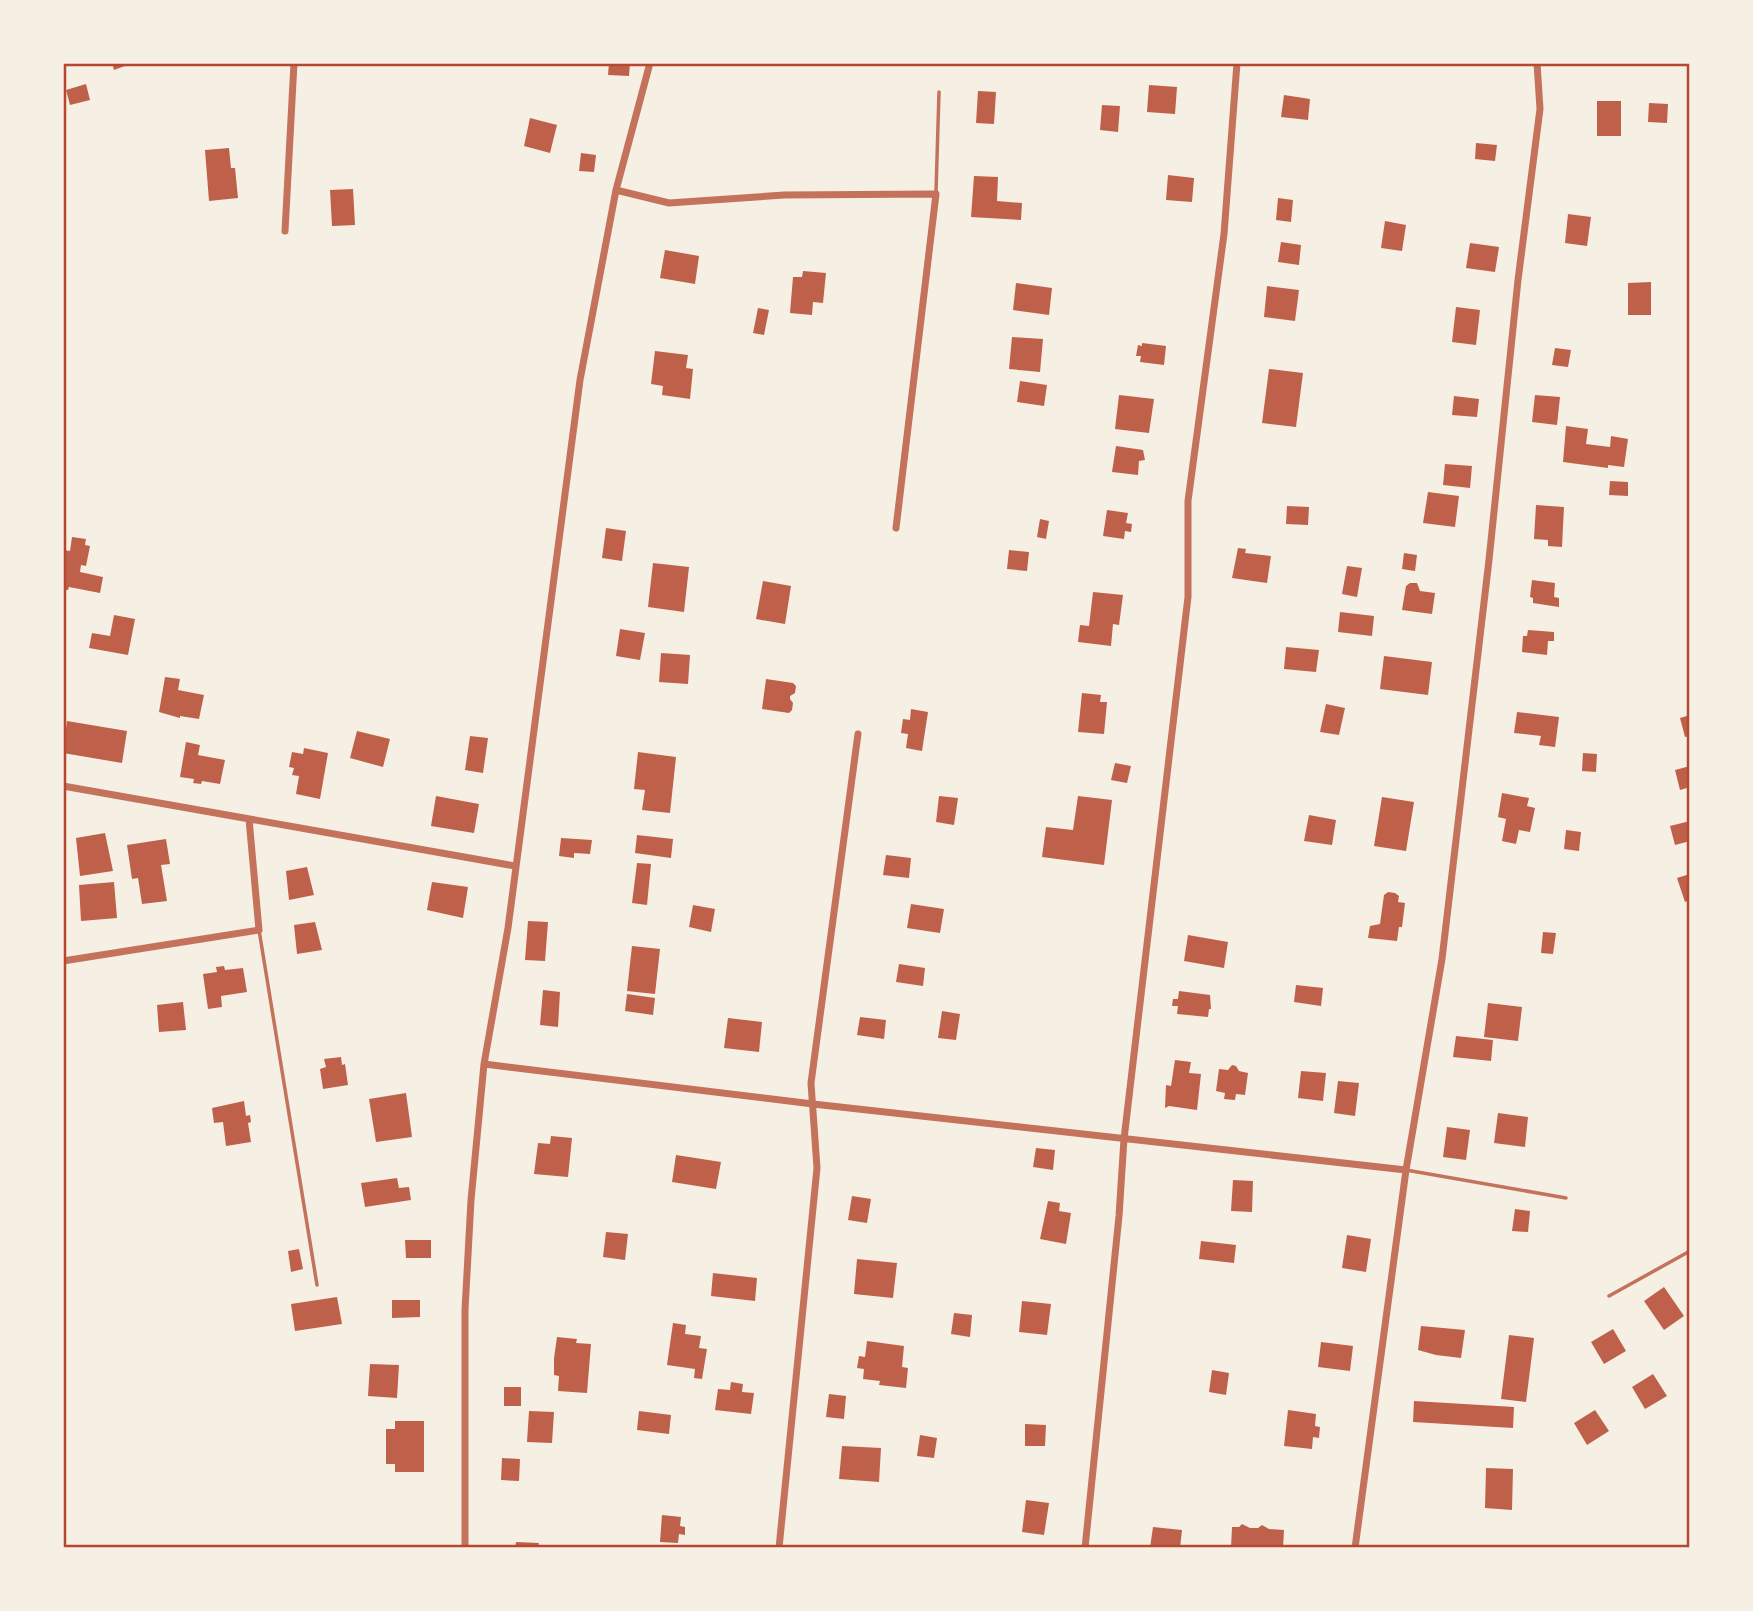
<svg xmlns="http://www.w3.org/2000/svg" width="1753" height="1611" viewBox="0 0 1753 1611" font-family="'Exo 2',sans-serif">
<style>
.building{fill:#bf614a}
.lines{fill:none;stroke-linecap:round;stroke-linejoin:round}
.service{stroke:#c5725c;stroke-width:3.5}
.minor{stroke:#c5725c;stroke-width:7}
.neatline{fill:none;stroke:#b5482f;stroke-width:2.5}
</style>
<rect width="100%" height="100%" fill="#f6efe4"/>
<path class="building" d="M112 63H124L125 66 114 70Z
M609 63H630L629 76 608 75Z
M86 84 90 100 70 105 66 90Z
M1149 85 1177 87 1175 114 1147 112Z
M978 91 996 92 994 124 976 123Z
M1284 95 1310 99 1308 120 1281 117Z
M1597 101H1621V136H1597Z
M1649 103 1668 104 1667 123 1648 122Z
M1102 105 1120 106 1118 132 1100 130Z
M530 118 557 125 550 153 524 146Z
M1476 143 1497 145 1495 161 1475 159Z
M229 148 231 168H235L238 198 209 201 205 150Z
M581 153 596 155 594 172 579 171Z
M1168 175 1194 178 1192 202 1166 200Z
M974 176 998 177 997 201 1022 203 1021 220 971 217Z
M353 189 355 225 332 226 330 190Z
M1278 198 1293 200 1291 222 1276 220Z
M1568 214 1591 217 1587 246 1565 243Z
M1385 221 1406 225 1402 251 1381 248Z
M1281 242 1301 245 1299 265 1278 262Z
M1470 243 1499 247 1495 272 1466 268Z
M665 250 699 256 695 284 660 278Z
M803 271 826 273 823 303 813 302 812 315 790 313 793 277H802Z
M1651 282V315H1628V283Z
M1016 283 1052 288 1049 315 1013 310Z
M1267 286 1299 290 1295 321 1264 317Z
M1456 307 1480 310 1476 345 1452 342Z
M758 308 769 310 764 335 753 333Z
M1012 337 1043 339 1040 372 1009 369Z
M1142 343 1166 346 1164 365 1140 362 1141 356H1136L1138 345 1142 346Z
M1555 348 1571 350 1568 367 1552 365Z
M655 351 688 355 686 368 693 369 690 399 662 395 663 386 651 384Z
M1269 369 1303 373 1296 427 1262 423Z
M1020 381 1047 385 1044 406 1017 402Z
M1119 395 1154 399 1149 433 1115 429Z
M1535 395 1560 397 1557 425 1532 422Z
M1454 396 1479 399 1477 417 1452 415Z
M1566 426 1588 429 1586 444 1610 447 1611 436 1628 439 1624 467 1608 465V468L1563 462Z
M1116 446 1143 450 1145 460 1139 461 1138 475 1112 472Z
M1445 464 1472 466 1470 488 1443 485Z
M1610 481 1628 482V496L1609 495Z
M1428 492 1459 496 1455 527 1423 523Z
M1536 505 1564 507 1562 547 1548 546V540L1534 539Z
M1287 506 1309 507 1308 525 1286 524Z
M1107 510 1128 513 1126 523 1132 524 1131 532 1125 531 1124 539 1103 536Z
M1040 519 1049 521 1046 539 1037 537Z
M606 528 626 531 622 561 602 558Z
M72 537 86 539 85 545 90 546 86 566 81 565 80 572 103 577 100 593 69 587 68 590H63L64 550 70 551Z
M1238 548 1246 549 1245 553 1271 556 1267 583 1232 578Z
M1009 550 1029 552 1027 571 1007 569Z
M1404 553 1417 555 1415 571 1402 569Z
M653 563 689 567 684 612 648 607Z
M1347 566 1362 568 1357 597 1342 594Z
M1532 580 1555 583 1554 597 1559 598V607L1533 603V598L1530 597Z
M763 581 791 586 785 624 756 619Z
M1410 583H1417L1420 591 1435 593 1432 614 1402 610 1406 586Z
M1093 592 1123 595 1119 625 1113 624 1111 646 1078 642 1080 625 1089 626Z
M1340 612 1374 616 1372 636 1338 632Z
M114 615 135 619 128 655 89 648 92 633 110 636Z
M620 629 645 633 640 660 616 656Z
M1528 630 1554 632V641H1548L1547 655 1522 652 1523 636H1527Z
M1286 647 1319 650 1316 672 1284 669Z
M661 653 690 655 688 684 659 682Z
M1384 656 1432 662 1428 695 1380 689Z
M165 677 180 679 178 690 204 695 199 719 180 716V718L159 712Z
M766 679 793 683 796 686 795 693 790 696V699L793 703 792 710 789 713 762 709Z
M1082 693 1101 695 1100 702H1107L1104 734 1078 732Z
M1326 704 1345 708 1339 735 1320 732Z
M911 709 928 712 922 751 906 748 908 734 901 733 903 719 910 720Z
M1517 712 1559 717 1555 747 1539 745 1541 736 1514 733Z
M1690 715V736L1685 737 1680 718Z
M67 721 127 731 122 763 63 753Z
M357 731 390 739 383 767 350 758Z
M470 736 488 738 483 773 465 770Z
M186 742 200 745 198 755 225 760 220 784 202 781 201 784 193 783 194 779 180 777Z
M304 748 328 753 320 799 296 794 299 776 292 775 294 768 289 767 292 752 303 754Z
M638 752 676 757 670 813 642 810 645 790 634 789Z
M1583 753 1597 754 1596 772 1582 771Z
M1115 763 1131 766 1127 783 1111 780Z
M1690 766V787L1680 790 1675 770Z
M1502 793 1529 798 1527 806 1535 808 1530 832 1519 830 1516 844 1502 841 1506 819 1498 817Z
M436 796 479 804 474 833 431 826Z
M939 796 958 798 954 825 936 822Z
M1078 796 1112 800 1104 865 1042 857 1046 827 1073 830Z
M1382 797 1414 802 1406 851 1374 846Z
M1309 815 1336 820 1332 845 1304 841Z
M1690 821V841L1675 845 1670 826Z
M1566 830 1581 832 1579 851 1564 849Z
M105 833 113 871 80 876 76 838Z
M637 835 673 839 671 858 635 853Z
M561 838 592 840 590 854 574 853V858L559 856Z
M166 839 170 864 161 865 167 901 142 904 138 878 132 879 127 845Z
M886 855 911 858 909 878 883 875Z
M637 863 651 864 647 905 632 903Z
M307 867 314 895 289 900 286 871Z
M1690 874V900L1685 902 1677 878Z
M114 882 117 918 81 921 79 885Z
M432 882 468 887 463 918 427 910Z
M1388 892 1395 893 1399 896 1398 902 1405 903 1402 927H1399L1397 941 1368 938 1370 926 1380 924 1384 895Z
M911 904 944 909 940 933 907 928Z
M693 905 715 909 711 932 689 927Z
M528 921 548 922 545 961 525 960Z
M315 922 322 950 297 954 294 925Z
M1543 932 1556 933 1553 954 1541 953Z
M1188 935 1228 942 1224 968 1184 961Z
M632 946 660 949 655 994 627 991Z
M899 964 925 968 923 986 896 982Z
M224 966 225 970 243 968 247 992 221 996 222 1007 208 1009 203 974 217 972 216 967Z
M1296 985 1323 988 1321 1006 1294 1002Z
M543 990 560 992 558 1027 540 1025Z
M1179 991 1210 995 1211 1009H1209L1208 1017 1177 1014 1178 1006H1172L1173 999H1178Z
M627 994 655 998 653 1015 625 1011Z
M183 1002 186 1030 159 1032 157 1005Z
M1488 1003 1522 1007 1518 1041 1484 1037Z
M942 1011 960 1014 956 1040 938 1038Z
M860 1017 886 1020 884 1039 857 1035Z
M728 1018 762 1022 759 1052 724 1048Z
M1456 1036 1493 1040 1491 1061 1453 1057Z
M341 1057 342 1065 345 1064 348 1085 323 1089 320 1069 326 1067 324 1059Z
M1175 1060 1191 1062 1189 1073 1201 1074 1197 1110 1169 1106 1165 1108 1166 1085 1171 1086Z
M1232 1065 1236 1066 1239 1071 1248 1073 1245 1095 1236 1094 1235 1100 1224 1099 1225 1093 1216 1091 1219 1069 1228 1070Z
M1301 1071 1326 1073 1323 1101 1298 1098Z
M1338 1081 1359 1083 1355 1116 1334 1113Z
M406 1093 412 1137 376 1142 369 1099Z
M244 1101 246 1116 250 1115 251 1122 248 1123 251 1142 226 1146 223 1122 214 1123 212 1108Z
M1498 1113 1528 1117 1525 1147 1494 1143Z
M1447 1127 1470 1130 1466 1160 1443 1157Z
M551 1136 572 1138 568 1177 534 1174 538 1143 550 1144Z
M1036 1148 1055 1150 1053 1170 1033 1167Z
M676 1155 721 1162 716 1189 672 1182Z
M397 1178 399 1188 409 1187 411 1200 365 1207 361 1183Z
M1233 1180 1253 1181 1252 1212 1231 1211Z
M852 1196 871 1199 867 1223 848 1220Z
M1048 1201 1060 1203 1059 1211 1071 1213 1066 1244 1040 1239Z
M1515 1209 1530 1211 1528 1232 1512 1231Z
M606 1232 628 1234 625 1260 603 1257Z
M1347 1235 1371 1239 1366 1272 1342 1268Z
M405 1240H431V1258H406Z
M1201 1241 1236 1245 1234 1263 1199 1259Z
M299 1249 303 1269 291 1272 288 1251Z
M857 1259 897 1263 893 1298 854 1294Z
M713 1273 757 1278 755 1301 711 1296Z
M1664 1287 1684 1316 1664 1330 1644 1301Z
M337 1297 342 1324 295 1331 291 1304Z
M392 1300H420V1317L392 1318Z
M1022 1301 1051 1304 1047 1335 1019 1332Z
M954 1313 972 1315 970 1337 951 1334Z
M673 1323 686 1325 685 1334 701 1336 699 1348 707 1349 702 1379 694 1378 695 1369 667 1365Z
M1421 1326 1465 1330 1461 1358 1436 1355 1418 1350Z
M1613 1329 1626 1351 1604 1364 1591 1342Z
M1509 1335 1534 1338 1526 1402 1501 1399Z
M557 1337 577 1339 576 1343 591 1344 587 1393 558 1391 559 1376 554 1375V1358Z
M867 1341 904 1346 902 1367 908 1368 906 1388 879 1385 880 1381 863 1379 864 1369 857 1368 859 1356 865 1357Z
M1321 1342 1353 1346 1350 1371 1318 1367Z
M370 1364 399 1365 397 1398 368 1396Z
M1212 1370 1229 1373 1226 1395 1209 1392Z
M1653 1374 1667 1396 1645 1409 1632 1387Z
M731 1382 743 1384 742 1392 754 1393 751 1414 715 1410 718 1389 730 1390Z
M504 1387H521V1406H504Z
M829 1394 846 1396 844 1419 826 1417Z
M1414 1401 1514 1407 1513 1428 1413 1422Z
M1288 1410 1316 1414 1315 1426 1320 1427 1319 1438 1313 1437 1312 1449 1284 1446Z
M1595 1410 1609 1431 1587 1445 1574 1423Z
M529 1411 554 1412 552 1443 527 1442Z
M639 1411 671 1415 669 1434 637 1430Z
M395 1421H424V1472H395V1464H386V1429H395Z
M1025 1424 1046 1425 1045 1446H1025Z
M920 1435 937 1438 934 1458 917 1456Z
M842 1446 881 1448 879 1482 839 1479Z
M502 1458 520 1459 519 1481 501 1480Z
M1486 1468 1513 1469 1512 1510 1485 1508Z
M1026 1500 1049 1503 1044 1535 1022 1532Z
M662 1515 681 1517 680 1526 685 1527V1535L679 1534 678 1543 660 1542Z
M1242 1524 1250 1528H1258L1262 1525 1269 1529 1284 1530 1283 1548H1231L1232 1527H1239Z
M1153 1527 1182 1530 1180 1548H1150Z
M516 1542 539 1543 538 1548H515Z"/>
<g class="lines">
<path class="service" d="M936 192 939 92
M259 930 317 1285
M1406 1170 1566 1198
M1609 1296 1690 1251"/>
<path class="minor" d="M616 190 669 203 784 195 936 194 896 528
M285 231 294 63
M63 786 515 866
M63 961 259 930 249 819
M484 1064 813 1104 1406 1170
M465 1548V1310L471 1200 484 1064 508 928 580 380 616 190 650 63
M779 1548 817 1168 811 1083 858 734
M1085 1548 1119 1216 1124 1139 1188 597V501L1224 234 1237 63
M1355 1548 1406 1170 1442 959 1489 560 1518 280 1540 109 1537 63"/>
</g>
<rect width="1753" height="1611" fill="none" stroke="#f6efe4" stroke-width="130"/>
<rect x="65" y="65" width="1623" height="1481" class="neatline"/>
</svg>
